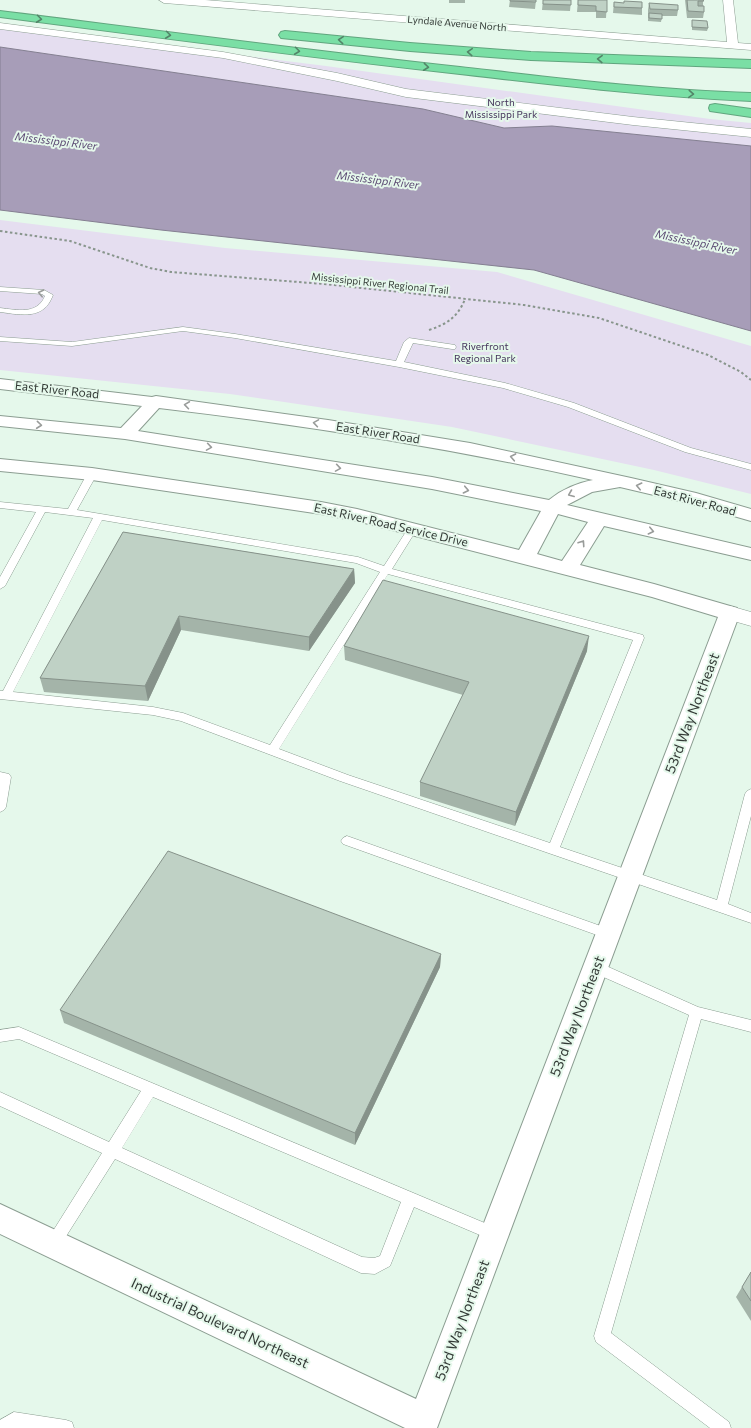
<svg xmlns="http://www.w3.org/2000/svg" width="751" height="1428" viewBox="0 0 751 1428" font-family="Commissioner,sans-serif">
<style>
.green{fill:#e5def0}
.water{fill:#a79db8;stroke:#847f91}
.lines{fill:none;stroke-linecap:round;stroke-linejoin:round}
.service-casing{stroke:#8b9d91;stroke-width:1}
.minor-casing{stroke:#8b9d91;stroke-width:1}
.tertiary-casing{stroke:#8b9d91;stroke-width:2}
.motorway-casing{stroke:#61a57e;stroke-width:2}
.path{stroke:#88958c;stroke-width:2;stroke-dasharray:2.5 2.5;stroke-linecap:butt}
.service{fill:#fff;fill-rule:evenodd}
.minor{fill:#fff;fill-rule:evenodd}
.tertiary{fill:#fff;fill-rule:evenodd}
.motorway{fill:#7adfa5;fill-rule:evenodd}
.wall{fill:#a4b4a9}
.shaded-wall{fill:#86928a}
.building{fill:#bfd1c5;stroke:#86928a}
.oneway{stroke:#538468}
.oneway2{stroke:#999c9a}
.labels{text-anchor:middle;stroke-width:4;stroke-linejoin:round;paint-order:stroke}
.far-street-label{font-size:10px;fill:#333a36;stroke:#e5f8eb}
.far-park-label{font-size:10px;fill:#44335b;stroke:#e5f8eb}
.far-water-label{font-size:11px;font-style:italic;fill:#5a4872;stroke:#e5f8eb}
.street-label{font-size:12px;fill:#333a36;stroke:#e5f8eb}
.near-street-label{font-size:14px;fill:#333a36;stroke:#e5f8eb}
</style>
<rect width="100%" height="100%" fill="#e5f8eb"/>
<path class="green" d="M0 25 326 66 710 119 751 123V146L552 126 504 128 423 109 0 47Z
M0 220 225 248 497 272 751 346V494L654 470 452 427 230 394 0 370Z"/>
<path class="water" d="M0 47 423 109 504 128 552 126 751 146V331L534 270 161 230 0 210Z"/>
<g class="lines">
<defs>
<path id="service" d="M0 287 44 290 53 295C44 320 22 315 0 312V308C17 310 37 315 45 296L42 294 0 291Z
M183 327 235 334 396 361 404 342 409 338 455 345 456 347 455 349H452L413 343 404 362 505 383 574 403 691 448 751 464V470L685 452 568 407 503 388 399 367 235 338 183 331 72 346 0 341V337L72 342Z
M92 471 97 474 77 510 358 557 384 566 409 527 412 526 417 529 392 569 643 635 644 638 560 847 717 900 745 794 747 791 751 789V816L728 904 751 913V923L340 781 181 721 153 715 0 699V691H3L93 518 45 512 5 586 0 589V577L36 512 0 508V502L68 509 87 474ZM102 520 356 563 380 572 270 745 183 713 153 707 13 692ZM388 574 633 640 550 843 348 775 279 749Z
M0 772 9 774 11 777 6 807 4 810 0 812Z
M347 836 612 930 614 934 612 938 608 939 343 844 341 841 343 838Z
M595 961 698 1007 751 1020V1032L701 1019 611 1333 729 1422 731 1428H710L596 1342 594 1336 689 1015 590 971 589 967 590 963Z
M19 1027 499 1229 501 1234 499 1239 494 1241 414 1207 390 1266 375 1274 361 1273 115 1159 58 1249 53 1251 48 1249 46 1244 48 1239 102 1153 0 1106V1092L109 1142 141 1091 19 1039 0 1042V1030ZM153 1097 401 1202 380 1256 374 1258 362 1257 122 1148Z
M14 1412 66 1420 72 1422 74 1428H0V1420Z"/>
<path id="minor" d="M159 0H205L727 42 723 0H733L738 43 751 44V50L164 3Z
M0 23 223 52 337 73 406 89 633 117 751 129V137L633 125 406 97 337 81 223 58 0 29Z
M730 606 751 612V626L723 618 720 613 723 608Z"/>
<path id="tertiary" d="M0 379 152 397 156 396 328 420 470 443 631 478 696 493 751 509V521L692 504 620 487 592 492 567 505 751 548V560L604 526 580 565 654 584 737 608 740 613 437 1428H405L0 1234V1204L416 1399 718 617 652 597 357 521 321 514 92 480 0 471V459L92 468 321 502 357 509 519 550 541 511 432 489 125 439 0 426V416L121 428 142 406 0 389ZM159 408C305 425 450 448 593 480 577 483 561 490 549 500L432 477 138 431ZM558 514 588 522 562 561 537 554Z"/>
<path id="motorway" d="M0 11C153 30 306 50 460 67 557 78 653 90 751 93V101C653 97 557 85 460 74 306 57 153 37 0 17Z
M285 31 410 43 531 52 751 60V68L531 60 410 51 281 38 279 35 281 32Z
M715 104 751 109V117L710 111 709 108 710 105Z"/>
</defs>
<use href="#service" class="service-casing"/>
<use href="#minor" class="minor-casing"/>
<use href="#tertiary" class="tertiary-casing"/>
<use href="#motorway" class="motorway-casing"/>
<path class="path" d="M0 231 70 241 150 268 171 272 324 284 524 305 599 318 708 355 741 372 751 380
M429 330C447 324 458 317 465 299"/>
<use href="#service" class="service"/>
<use href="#minor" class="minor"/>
<use href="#tertiary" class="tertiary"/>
<use href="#motorway" class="motorway"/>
</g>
<path class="wall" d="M449 0H465V3H449Z
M510 0H536L535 9 509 7Z
M543 0H571L570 11 542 10Z
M578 0H607L606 18H596V12H577Z
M685 0H703V6L704 12 703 18H687Z
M614 2 642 8V15L613 13Z
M649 3 678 10 677 16H662L661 22 648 21V10Z
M692 20 708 28 707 31 692 30Z
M123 532 354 569 355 583 309 651 181 630 148 701 44 692 40 678Z
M344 646 587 651 515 826 420 796V782L463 695 345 660Z
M441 954 440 967 355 1145 64 1023 60 1010Z
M751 1272V1321L736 1297Z"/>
<path class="shaded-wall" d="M354 569 355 583 309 651V637Z
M179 616 181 630 148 701 145 686Z
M589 636 587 651 515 826 516 812Z
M441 954 440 967 355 1145V1133Z"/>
<path class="building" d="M510 0H536V2L510 1Z
M543 0H571V5L543 4Z
M578 0H607V12L596 11V6L578 5Z
M687 0H703L704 1H698V6H704V12L688 11Z
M624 1 642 2V8L614 7V2L624 3Z
M649 3 678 5V10L650 9Z
M649 13 662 14V19L649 18Z
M692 20 707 21 708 28 692 27Z
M123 532 354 569 309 637 179 616 145 686 40 678Z
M383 580 589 636 516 812 420 782 469 682 344 646Z
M168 851 441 954 355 1133 60 1010Z
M751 1272V1301L742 1287Z"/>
<defs><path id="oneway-chevron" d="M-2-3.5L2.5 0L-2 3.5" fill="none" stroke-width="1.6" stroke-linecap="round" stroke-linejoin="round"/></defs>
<g class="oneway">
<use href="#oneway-chevron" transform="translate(39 19) rotate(7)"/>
<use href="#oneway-chevron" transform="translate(168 35) rotate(7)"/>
<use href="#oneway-chevron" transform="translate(341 40) rotate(-175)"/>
<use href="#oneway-chevron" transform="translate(297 51) rotate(7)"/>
<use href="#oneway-chevron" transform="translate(470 52) rotate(-176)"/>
<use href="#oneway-chevron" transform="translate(600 59) rotate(-178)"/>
<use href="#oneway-chevron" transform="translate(426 67) rotate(6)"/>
<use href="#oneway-chevron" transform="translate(691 94) rotate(4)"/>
</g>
<g class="oneway2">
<use href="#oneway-chevron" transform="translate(41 293) rotate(-167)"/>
<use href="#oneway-chevron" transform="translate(187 405) rotate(-172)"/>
<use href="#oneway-chevron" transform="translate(316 423) rotate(-171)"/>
<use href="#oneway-chevron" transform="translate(39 425) rotate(6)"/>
<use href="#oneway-chevron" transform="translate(209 447) rotate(9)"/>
<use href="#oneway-chevron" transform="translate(513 457) rotate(-169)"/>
<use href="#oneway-chevron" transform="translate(338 468) rotate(9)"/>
<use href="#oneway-chevron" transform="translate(639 486) rotate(-167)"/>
<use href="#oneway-chevron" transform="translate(466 490) rotate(12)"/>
<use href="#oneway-chevron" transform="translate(571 494) rotate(158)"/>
<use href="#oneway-chevron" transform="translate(651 531) rotate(13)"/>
<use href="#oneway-chevron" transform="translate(582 543) rotate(-56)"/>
</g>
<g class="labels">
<g class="far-street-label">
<text transform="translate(457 23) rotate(5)" y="4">Lyndale Avenue North</text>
<text transform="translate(380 283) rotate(6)" y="4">Mississippi River Regional Trail</text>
</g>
<g class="far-park-label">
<text x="501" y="106">North<tspan x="501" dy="12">Mississippi Park</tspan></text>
<text x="485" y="350">Riverfront<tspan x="485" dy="12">Regional Park</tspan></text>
</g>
<g class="far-water-label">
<text transform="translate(56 141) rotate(7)" y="4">Mississippi River</text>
<text transform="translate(378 180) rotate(7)" y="4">Mississippi River</text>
<text transform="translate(696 242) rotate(12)" y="4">Mississippi River</text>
</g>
<g class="street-label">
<text transform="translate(57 390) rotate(6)" y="4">East River Road</text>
<text transform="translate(378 433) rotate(9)" y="4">East River Road</text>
<text transform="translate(695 501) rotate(15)" y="4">East River Road</text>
<text transform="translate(391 525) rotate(13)" y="4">East River Road Service Drive</text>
</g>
<g class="near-street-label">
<text transform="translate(692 713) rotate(-69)" y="5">53rd Way Northeast</text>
<text transform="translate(577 1016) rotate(-69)" y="5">53rd Way Northeast</text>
<text transform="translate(462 1320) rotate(-69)" y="5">53rd Way Northeast</text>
<text transform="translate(220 1323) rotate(25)" y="5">Industrial Boulevard Northeast</text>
</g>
</g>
</svg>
